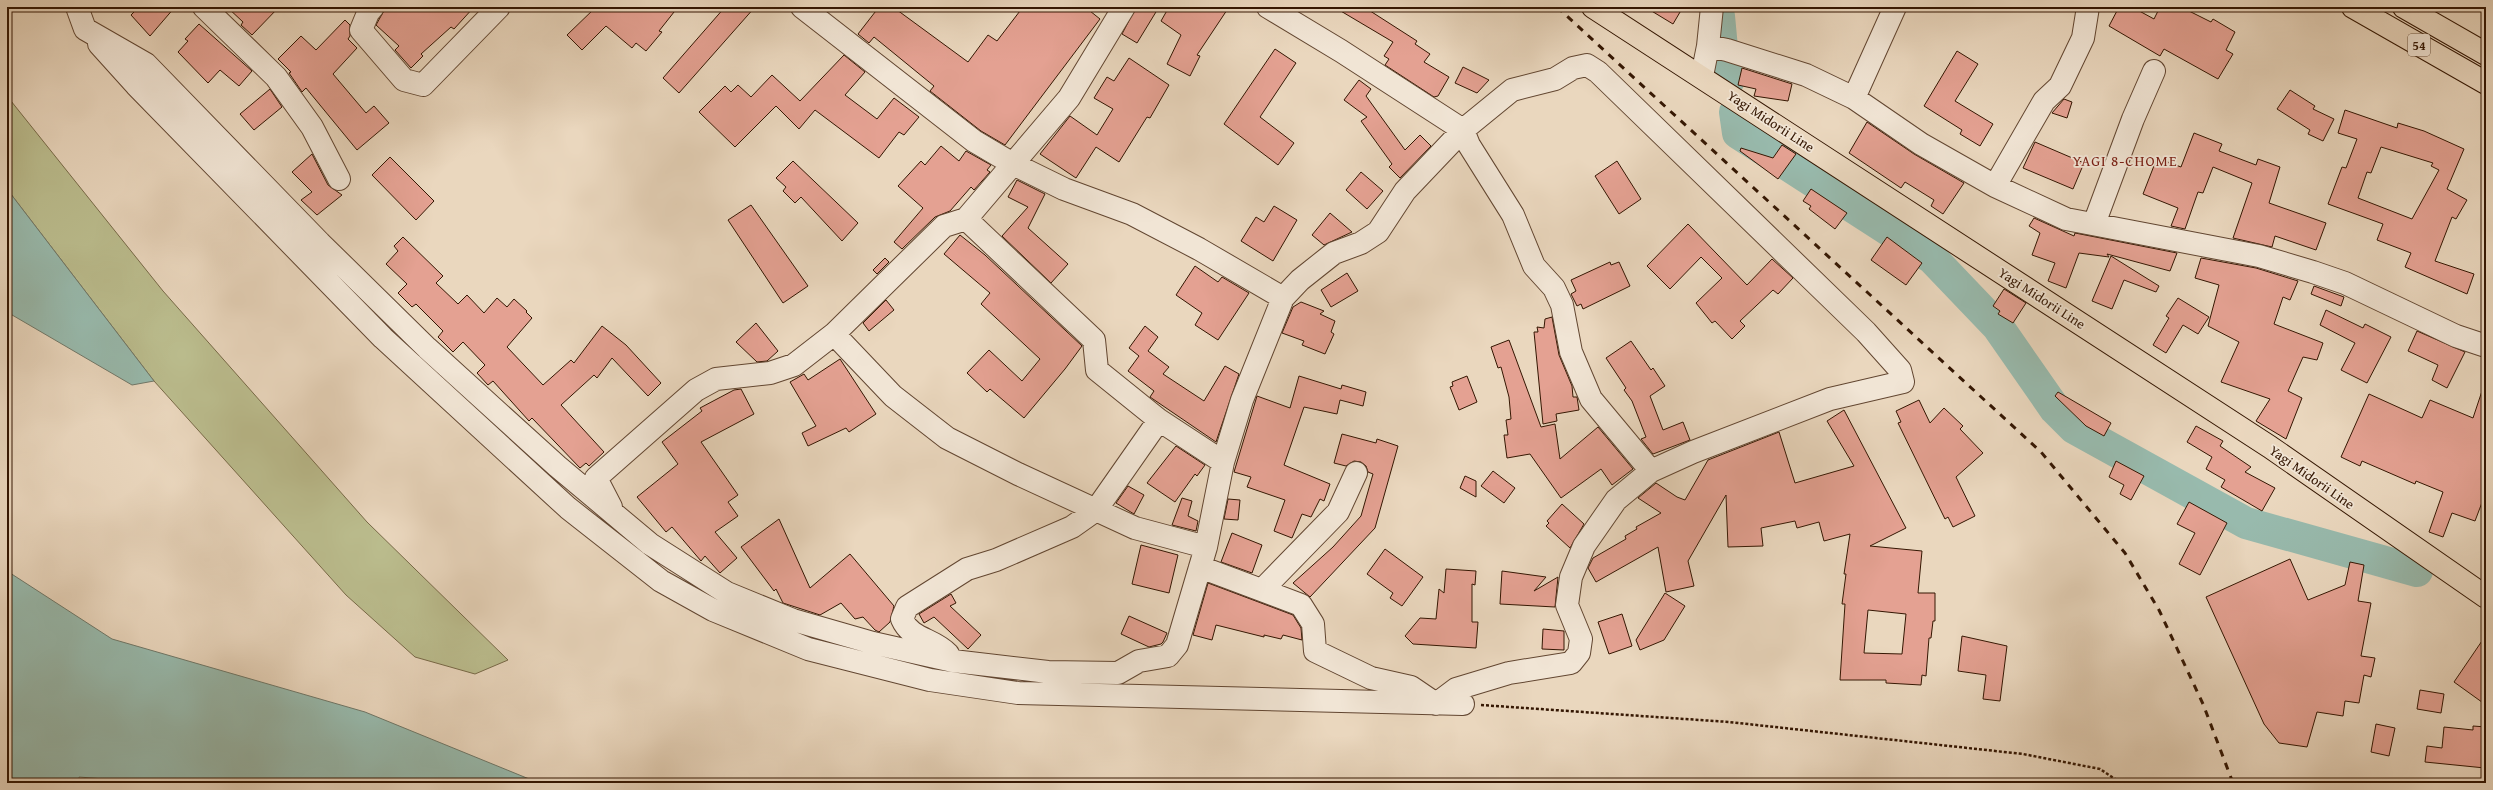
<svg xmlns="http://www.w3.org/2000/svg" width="2493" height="790" viewBox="0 0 2493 790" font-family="'Gentium Book Plus',serif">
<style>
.green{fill:#bbbd8e;stroke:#786a48}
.water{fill:#98baad;stroke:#707869}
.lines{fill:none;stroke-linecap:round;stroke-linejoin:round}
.river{stroke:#98baad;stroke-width:32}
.building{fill:#e4a192;stroke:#341602;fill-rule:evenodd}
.minor-casing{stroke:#624631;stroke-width:24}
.major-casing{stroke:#341602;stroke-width:24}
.highway-casing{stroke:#341602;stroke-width:24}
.path{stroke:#341602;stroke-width:2.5;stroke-dasharray:3 2;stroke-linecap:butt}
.minor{stroke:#f1e5d5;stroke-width:22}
.major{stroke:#ead7be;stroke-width:22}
.highway{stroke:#ead7be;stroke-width:22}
.rail{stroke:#341602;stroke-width:3;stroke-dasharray:7 7;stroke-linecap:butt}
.labels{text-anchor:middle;stroke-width:3.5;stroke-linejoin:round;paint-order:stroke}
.shield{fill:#f1e5d5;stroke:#6d5441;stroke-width:1}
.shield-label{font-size:13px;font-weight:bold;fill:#341602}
.street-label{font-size:14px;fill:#341602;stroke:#f1e5d5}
.neighbourhood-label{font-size:15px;letter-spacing:1px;fill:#7a1f14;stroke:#f1e5d5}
</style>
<rect width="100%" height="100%" fill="#ead7be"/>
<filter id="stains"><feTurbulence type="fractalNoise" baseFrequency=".005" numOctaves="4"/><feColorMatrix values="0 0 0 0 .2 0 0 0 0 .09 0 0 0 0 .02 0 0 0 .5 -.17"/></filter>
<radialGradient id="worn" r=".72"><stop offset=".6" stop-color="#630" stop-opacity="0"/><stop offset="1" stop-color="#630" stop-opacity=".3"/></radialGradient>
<path class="green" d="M7 96 163 291 367 522 508 660 475 674 415 657 346 595 154 381 7 189Z"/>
<path class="water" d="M7 189 154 381 132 385 7 312Z
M7 571 112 639 365 712 539 783H155L79 777 80 783H7Z"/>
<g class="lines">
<path class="river" d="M1719 16 1723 59 1729 80
M1735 112 1738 133 1932 258 1998 327 2055 409 2074 428 2246 523 2417 571"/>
</g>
<path class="building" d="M139 7H175L150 36 131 15Z
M227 7H279L252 35 241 25 243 22Z
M386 7H474L454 29 451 27 421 54 423 56 411 68 395 50 399 46 376 25Z
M596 7H678L659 31 662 32 646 51 636 43 632 48 606 26 582 50 567 35Z
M725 7H755L679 93 663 78Z
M879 7H893L968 62 988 35 997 41 1023 7H1085L1100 19 1005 145 981 131 930 91 934 86 874 37 869 43 858 34Z
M1136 7H1159L1137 43 1122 34Z
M1169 7H1229L1197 55 1200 56 1190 76 1167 64 1181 35 1161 21Z
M1334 7H1364L1417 41 1415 44 1430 54 1424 62 1449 77 1438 96 1434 97 1385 65 1389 59 1384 56 1393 42Z
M1645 7H1683L1673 24Z
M2119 7H2132L2154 19 2160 7H2181L2211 22 2213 19 2235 32 2226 50 2233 54 2218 79 2164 49 2160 56 2109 26Z
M345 20 350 25V36L348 39 357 48 333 74 366 113 374 106 389 123 357 150 306 88 302 92 289 73 291 72 278 59 301 36 316 50Z
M199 24 252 71 239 86 220 70 208 83 178 52 188 41 185 39Z
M1275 49 1296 63 1260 117 1294 143 1278 165 1224 124Z
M1957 51 1978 64 1955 101 1993 124 1980 146 1960 134 1962 130 1924 106Z
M844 55 865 72 845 95 877 119 894 98 919 117 904 135 899 132 879 158 815 110 799 129 776 106 735 147 699 112 725 86 731 92 738 85 751 97 772 75 800 101Z
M1129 58 1169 85 1150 118 1147 117 1119 162 1096 147 1076 178 1040 154 1070 116 1097 135 1113 109 1094 98 1107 77 1114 81Z
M1463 67 1489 80 1477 93 1455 83Z
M1742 68 1792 84 1788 101 1754 96 1756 89 1738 85Z
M1359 80 1371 89 1366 96 1405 150 1420 135 1431 146 1400 178 1389 167 1392 164 1361 121 1367 117 1344 100Z
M270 89 282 107 254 130 240 114Z
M2290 90 2315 106 2313 109 2334 119 2323 141 2308 134 2310 130 2277 109Z
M2064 99 2072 102 2067 118 2052 113Z
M2345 110 2397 128 2398 123 2424 131 2464 149 2447 189 2467 200 2456 219 2452 217 2435 261 2474 274 2467 294 2405 267 2411 253 2377 240 2383 224 2328 204 2342 167 2346 168 2357 139 2338 133ZM2381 147 2433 163 2431 166 2439 170 2412 219 2358 198 2367 172 2371 173Z
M1867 122 1914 154 1964 183 1943 214 1931 206 1934 200 1905 182 1901 188 1849 153Z
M2194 133 2222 144 2219 151 2256 165 2258 159 2280 167 2269 203 2326 223 2316 250 2275 236 2272 247 2233 238 2252 183 2213 167 2203 193 2198 192 2185 229 2171 226 2178 208 2143 194 2157 158 2181 167Z
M2035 142 2084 163 2073 189 2023 168Z
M1782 145 1796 154 1778 179 1740 151 1741 148 1773 158Z
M941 146 959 161 966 151 991 165 987 170 990 172 974 190 971 187 950 211 935 217 902 249 894 242 923 208 898 186 921 161 925 165Z
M312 154 328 185 342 195 317 215 301 200 312 192 292 172Z
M390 157 434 201 416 220 372 175Z
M793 161 858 223 842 241 801 197 795 203 783 191 786 187 776 178Z
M1617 161 1641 199 1619 214 1595 176Z
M1361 172 1383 191 1367 209 1346 190Z
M1017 180 1045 194 1028 228 1068 264 1051 283 1002 236 1028 207 1008 197Z
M1811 189 1847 213 1835 229 1809 209 1811 206 1803 201Z
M751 205 808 286 783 303 728 220Z
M1274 206 1297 220 1273 261 1241 241 1256 217 1264 222Z
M1330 213 1352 232 1324 245 1312 235Z
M2034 218 2074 236 2075 233 2177 253 2170 271 2107 254 2109 257 2079 253 2066 288 2048 281 2055 263 2032 255 2040 233 2029 226Z
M1688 224 1747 285 1772 259 1793 278 1778 294 1773 290 1740 321 1745 326 1732 339 1715 321 1712 323 1696 303 1722 278 1701 257 1670 289 1647 266Z
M960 235 985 255 1082 346 1065 369 1024 418 990 389 987 392 967 373 989 350 1022 381 1040 359 981 304 990 293 944 254Z
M403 237 443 276 436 283 458 304 467 295 484 313 497 298 507 307 514 299 527 311 526 312 532 318 507 347 543 385 571 360 574 363 602 326 626 345 661 383 648 396 612 358 597 378 594 375 561 405 604 452 589 466 586 463 580 468 532 418 529 421 493 381 488 385 477 373 485 365 463 342 453 352 438 337 443 331 416 304 412 307 398 293 407 284 386 264 398 251 394 246Z
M1887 237 1922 263 1906 285 1871 260Z
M2111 256 2159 286 2156 292 2124 280 2112 309 2092 301Z
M885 258 889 262 877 274 873 270Z
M2201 258 2256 268 2298 281 2290 300 2283 297 2274 324 2323 343 2317 360 2303 357 2288 391 2302 398 2286 439 2256 421 2270 399 2221 382 2239 342 2208 326 2219 285 2195 278Z
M1610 262 1611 265 1619 262 1630 286 1583 309 1581 304 1577 306 1571 294 1576 291 1571 280Z
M1195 266 1218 282 1222 277 1249 293 1218 340 1195 325 1202 313 1176 295Z
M1347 273 1358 291 1331 307 1321 290Z
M2314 286 2344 297 2341 306 2311 294Z
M2004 289 2026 303 2013 323 1998 314 2000 311 1993 306Z
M2178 298 2209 317 2198 334 2183 325 2166 353 2153 345 2169 318 2166 316Z
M886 300 894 310 869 331 863 323Z
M1301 302 1324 311 1320 314 1335 321 1331 332 1334 334 1325 354 1302 345 1304 341 1282 333 1293 307Z
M2326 310 2363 328 2365 324 2391 337 2367 383 2341 370 2355 343 2320 325Z
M1552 317 1559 355 1572 386 1573 397H1577L1579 410 1556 414 1557 421 1543 424 1534 332H1538L1537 327 1544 328 1545 319Z
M756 323 778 351 767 361 757 362 736 342Z
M1145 326 1158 337 1148 351 1169 367 1163 374 1204 401 1225 366 1239 374 1216 442 1150 397 1154 391 1128 371 1139 356 1129 348Z
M2417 331 2465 352 2447 388 2432 380 2438 365 2408 351Z
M1509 340 1541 427 1555 424 1560 459 1598 427 1633 469 1612 485 1601 469 1561 498 1530 454 1507 458 1504 435H1508L1506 420 1511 419 1509 397 1501 367 1498 368 1491 347Z
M1631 341 1651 370 1653 368 1665 386 1650 396 1663 430 1683 422 1690 440 1653 454 1641 439 1646 437 1632 401 1624 390 1626 388 1606 358Z
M840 359 876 414 849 432 846 428 808 446 802 433 816 426 790 382 804 374 808 380Z
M1299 376 1341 389 1342 385 1366 392 1363 406 1340 400 1337 414 1304 407 1284 465 1330 484 1324 501 1320 499 1311 517 1302 514 1292 538 1274 531 1285 500 1247 487 1251 477 1234 472 1257 396 1290 408Z
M1467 376 1477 402 1459 410 1450 387 1453 386 1452 382Z
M2483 388H2486V492L2475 521 2452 513 2443 537 2429 532 2443 492 2416 481 2415 484 2362 461 2360 466 2341 457 2369 394 2422 418 2430 400 2473 418Z
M741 389 754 414 701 442 738 495 728 502 738 516 715 532 737 558 720 573 705 556 701 561 672 527 666 532 637 497 678 464 662 442 702 411 700 408 734 390Z
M2058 392 2111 423 2104 436 2086 426 2055 396Z
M1919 400 1930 423 1944 408 1963 426 1960 429 1983 453 1956 477 1975 516 1953 527 1948 517 1945 519 1898 423 1901 422 1896 411Z
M1844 410 1906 528 1870 546 1922 551 1918 593H1935V621H1933L1931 638H1929L1926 676 1922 675 1921 685 1886 683V680H1840L1845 604H1842L1846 574H1844L1850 534 1824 541 1819 522 1797 528 1795 521 1761 528 1763 546 1728 547 1726 495 1688 561 1694 586 1666 592 1658 547 1596 582 1588 568 1593 558 1626 539 1625 536 1637 529 1636 527 1661 513 1638 498 1656 483 1677 497 1685 500 1708 460 1779 432 1795 483 1854 466 1827 421ZM1868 610 1906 614 1902 654 1864 653Z
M2196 426 2223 441 2220 446 2251 467 2245 472 2275 488 2262 511 2221 487 2225 480 2206 469 2212 457 2187 442Z
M1342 434 1376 443 1377 439 1398 446 1375 528 1310 597 1293 583 1333 547 1361 516 1373 474 1368 472 1366 466 1361 462 1354 461 1346 466 1334 463Z
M1176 446 1205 465 1197 476 1195 474 1175 502 1147 483Z
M2116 461 2144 476 2131 500 2120 494 2124 485 2109 477Z
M1493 471 1515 488 1504 503 1481 486Z
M1465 476 1476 481V497L1460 488Z
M1128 486 1144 495 1134 514 1116 503Z
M1182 498 1192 501 1188 516 1198 521 1196 531 1172 525Z
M1228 499 1240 500 1238 520 1224 519Z
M2189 502 2227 523 2200 575 2179 564 2195 533 2177 524Z
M1562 504 1584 524 1570 548 1546 526 1549 523 1547 521Z
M779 519 810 588 850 554 894 606 890 622 879 632 875 630 863 617 855 619 841 603 820 615 783 603 776 589 774 591 741 547Z
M1232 533 1262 545 1252 573 1221 562Z
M1141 545 1178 555 1169 593 1132 584Z
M1385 549 1423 577 1402 606 1390 598 1393 593 1367 574Z
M2290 559 2308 600 2345 585 2350 562 2364 565 2358 601 2371 603 2361 656 2375 658 2371 677 2364 675 2359 703 2345 701 2343 716 2317 712 2307 747 2279 743 2264 724 2206 597Z
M1446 569 1476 571 1475 585 1472 584V622H1478L1476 648 1413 644 1405 636 1420 618 1436 619 1439 589 1444 593Z
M1502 571 1546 577 1534 591 1558 577 1555 607 1500 604Z
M1208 583 1293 615 1301 628 1302 640 1283 635 1281 639 1264 635V637L1216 625 1212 640 1193 635Z
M1665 593 1685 606 1664 640 1640 650 1636 640Z
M951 594 956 603 950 606 981 635 968 649 934 617 924 623 919 614Z
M1622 614 1632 646 1609 654 1598 622Z
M1129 616 1167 633 1163 642 1161 644 1149 647 1121 634Z
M1543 629 1564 631V650L1542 649Z
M2486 635V705L2454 682Z
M1962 636 2007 646 2000 701 1983 699 1986 675 1958 671Z
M2420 690 2444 694 2441 713 2417 709Z
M2376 724 2395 728 2389 756 2371 752Z
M2473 726 2486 727 2485 768 2425 762 2427 746 2442 748 2444 727 2473 730Z"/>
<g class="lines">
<defs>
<path id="minor" d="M77 7 85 29 146 64 320 243 427 348 557 466 650 544 727 593 793 620 873 643 953 661 1048 672 1118 673 1139 661 1168 656 1177 645 1206 547 1223 462 1242 400 1283 298 1300 280 1334 253 1361 243 1378 232 1405 191 1463 130 1512 90 1555 79 1573 68 1587 65 1598 72 1866 332 1900 370 1903 382 1830 399 1693 452 1651 471 1616 500 1584 546 1571 577 1567 605 1581 639 1579 653 1571 663 1509 673 1456 689 1436 704 1411 687 1371 678 1315 651 1313 624 1301 605 1200 567
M204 7 276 77 312 127 339 179
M373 7 368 13 361 30 404 80 423 85 499 7
M802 7 974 141 1013 164 1064 189 1132 214 1199 249 1283 298
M1268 7 1341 51 1463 130 1469 145 1513 215 1534 266 1554 288 1562 305 1571 352 1591 399 1651 471
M99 44 136 85 383 338 568 508 661 581 713 610 808 649 930 680 1018 693 1463 704
M1708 46 1727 50 1806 75 1854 98 1921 144 1995 186 2066 219 2259 256 2313 272 2345 283 2456 336 2486 346
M1702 76 1708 46 1712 7
M1854 98 1895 7
M1995 186 2044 101 2060 86 2083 38 2088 7
M966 219 1094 340 1097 370 1159 420 1223 462
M2094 224 2133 119 2154 71
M834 334 893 396 947 438 1018 474 1135 528 1206 547
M611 507 596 478 696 390 716 379 770 373 794 365 834 334 944 226 966 219 1069 98 1124 7
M1262 590 1338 512 1356 473
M948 654C933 638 911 640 902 619L907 607 967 569 996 560 1072 527 1096 510 1159 420"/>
<path id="major" d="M1593 7 2270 447 2486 597"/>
<path id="highway" d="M2353 7 2486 83
M2404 7 2486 54"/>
</defs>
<use href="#minor" class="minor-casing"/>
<use href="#major" class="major-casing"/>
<use href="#highway" class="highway-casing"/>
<path class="path" d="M1481 705 1729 722 2023 754 2100 769 2121 783"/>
<use href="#minor" class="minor"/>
<use href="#major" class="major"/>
<use href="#highway" class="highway"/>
<path class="rail" d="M1557 7 2041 452 2125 553 2159 610 2203 704 2233 783"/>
</g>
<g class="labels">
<rect class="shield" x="2408" y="34" width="22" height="22" rx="3"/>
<g class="shield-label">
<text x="2419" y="50">54</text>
</g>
<g class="street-label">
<text transform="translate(1771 121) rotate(33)" y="5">Yagi Midorii Line</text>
<text transform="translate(2042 298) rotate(33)" y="5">Yagi Midorii Line</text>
<text transform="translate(2312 477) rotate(35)" y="5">Yagi Midorii Line</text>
</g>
<g class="neighbourhood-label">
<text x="2125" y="166">YAGI 8-CHOME</text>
</g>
</g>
<rect width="2493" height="790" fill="none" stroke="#ead7be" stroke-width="24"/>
<rect x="8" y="8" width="2477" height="774" fill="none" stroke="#341602" stroke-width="2"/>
<rect x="12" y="12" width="2469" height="766" fill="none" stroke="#341602"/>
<rect width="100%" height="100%" filter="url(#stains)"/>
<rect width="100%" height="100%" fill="url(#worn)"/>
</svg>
